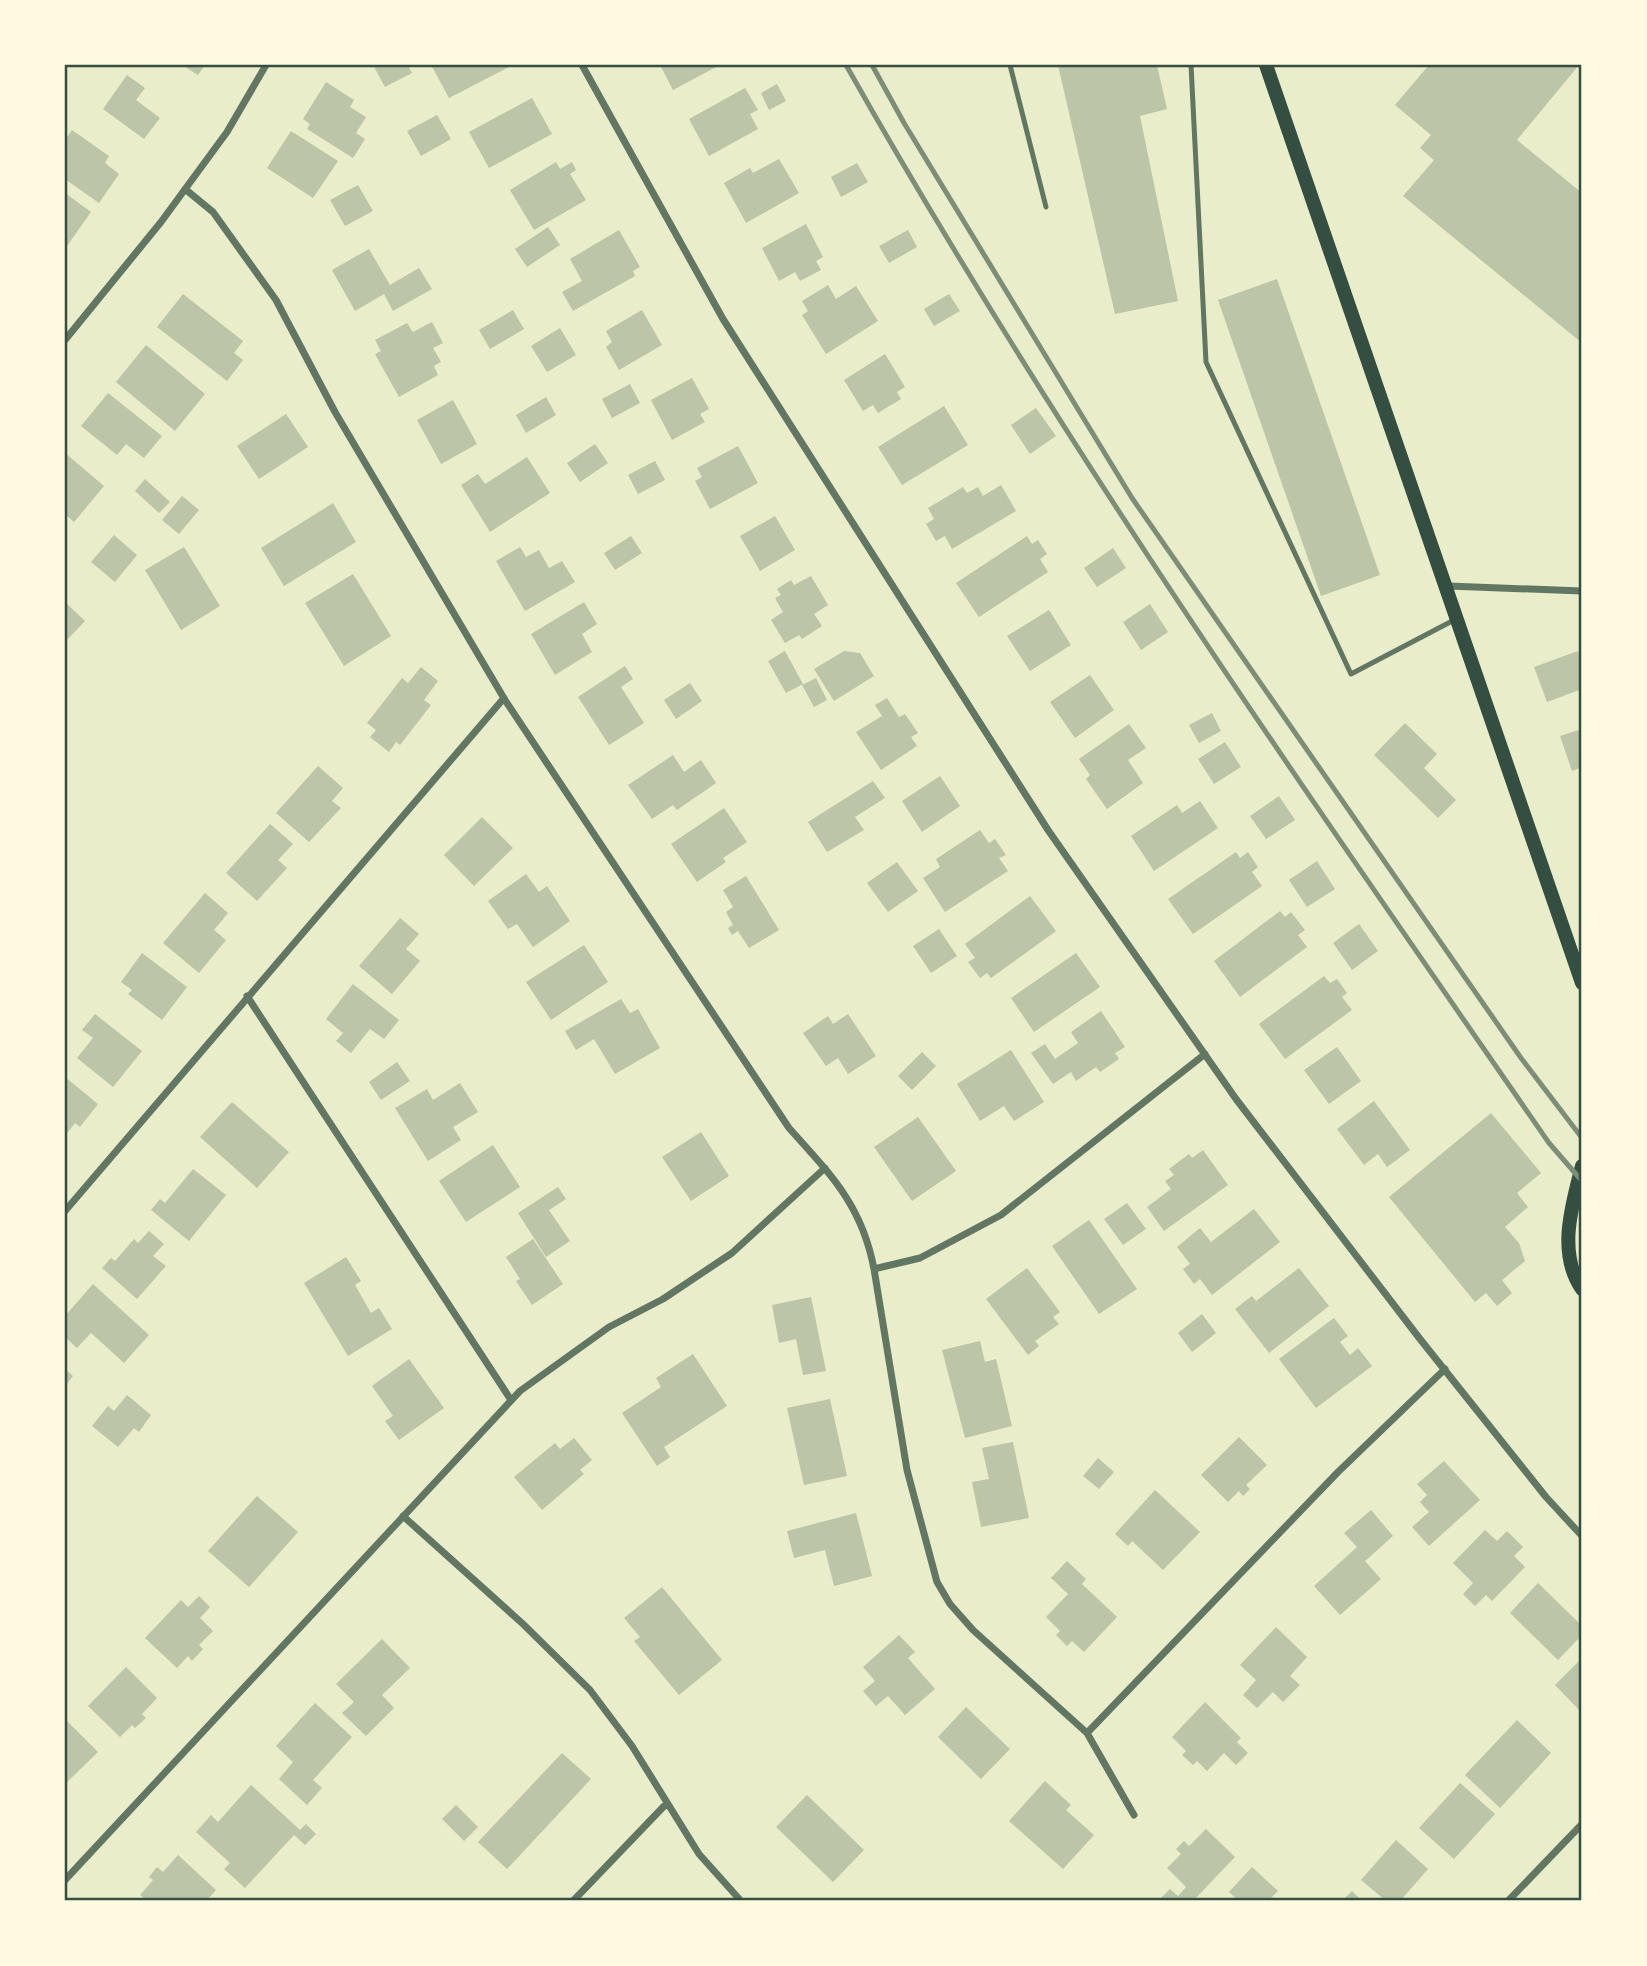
<svg xmlns="http://www.w3.org/2000/svg" width="1647" height="1966" viewBox="0 0 1647 1966" font-family="Rubik,sans-serif">
<style>
.building{fill:#bcc5a7}
.lines{fill:none;stroke-linecap:round;stroke-linejoin:round}
.service{stroke:#617663;stroke-width:5}
.minor{stroke:#617663;stroke-width:7}
.secondary{stroke:#344e41;stroke-width:14}
.rail{stroke:#7c8e77;stroke-width:5}
.neatline{fill:none;stroke:#344e41;stroke-width:2.5}
</style>
<rect width="100%" height="100%" fill="#e9edc9"/>
<path class="building" d="M182 65H205L198 75Z
M373 65H408L412 73 385 87Z
M431 65H513L449 98Z
M660 65H720L673 90Z
M1058 65H1157L1167 109 1140 116 1178 301 1115 314Z
M1429 65H1579L1517 140 1582 193V343L1403 196 1434 160 1420 148 1431 135 1395 105Z
M127 75 145 88 136 100 160 118 144 139 103 109Z
M326 82 354 100 350 107 366 117 356 133 365 139 353 158 307 129 310 124 303 119Z
M777 84 786 101 769 110 761 93Z
M745 88 758 110 750 114 758 129 709 156 689 119Z
M532 98 552 134 489 168 469 132Z
M437 115 451 139 421 156 407 131Z
M72 130 109 156 105 163 119 174 99 203 65 179V140Z
M291 131 338 161 313 198 267 168Z
M779 159 799 193 746 223 724 183 750 168 753 173Z
M556 162 560 169 572 162 576 170 570 174 586 200 534 230 510 190Z
M857 163 868 182 841 197 831 177Z
M358 185 373 211 345 226 330 200Z
M65 193 91 212 67 246 65 245Z
M806 224 823 257 816 261 821 270 800 281 795 272 779 281 762 248Z
M548 227 560 245 527 267 515 249Z
M619 230 640 267 633 271 635 276 573 311 562 292 582 281 570 259Z
M908 230 917 247 889 263 879 246Z
M369 249 390 285 419 268 432 289 393 311 384 294 355 311 332 270Z
M1277 279 1380 575 1321 596 1218 300Z
M828 285 836 299 856 286 878 321 826 354 802 315 808 311 802 301Z
M183 294 243 341 234 353 243 360 227 381 157 327Z
M949 294 960 311 934 326 924 309Z
M513 310 524 329 490 349 479 330Z
M642 310 662 345 619 370 606 347 612 342 606 331Z
M432 322 443 343 433 348 441 362 434 366 438 375 399 397 375 354 381 351 375 340 407 323 413 332Z
M560 328 576 355 547 372 531 346Z
M146 345 205 394 175 431 116 382Z
M885 354 905 387 897 392 901 399 878 413 873 405 863 411 844 380Z
M692 378 709 409 700 414 705 422 672 440 651 400Z
M630 384 640 403 612 418 602 399Z
M108 393 162 436 144 458 126 444 117 455 81 426Z
M546 397 556 415 526 433 516 415Z
M453 400 477 444 441 464 417 420Z
M944 406 968 445 902 485 878 447Z
M1036 408 1056 436 1030 454 1011 425Z
M286 414 308 447 259 479 237 446Z
M595 444 608 463 580 482 567 463Z
M738 446 758 483 710 509 695 481 702 477 697 468Z
M65 453 104 486 74 522 65 514Z
M527 457 550 493 490 532 461 485 478 474 485 484Z
M655 461 665 480 638 494 628 475Z
M145 479 170 502 159 513 135 491Z
M1001 485 1016 511 952 549 945 536 936 541 926 524 934 519 928 508 963 487 967 493 978 487 983 496Z
M182 496 199 510 179 534 162 520Z
M333 503 356 542 284 586 261 548Z
M775 516 795 550 760 571 740 536Z
M114 535 137 555 115 582 91 562Z
M631 536 642 553 615 570 604 553Z
M1027 536 1032 544 1038 540 1047 554 1040 559 1048 572 979 617 956 583Z
M184 547 220 606 181 630 145 570Z
M520 547 526 557 539 550 549 568 562 561 575 582 525 611 496 561Z
M1113 548 1126 568 1097 587 1084 568Z
M353 574 391 636 344 666 305 603Z
M811 576 828 605 814 614 822 626 802 639 799 635 785 643 771 620 783 612 775 598 781 595 777 589 791 580 794 585Z
M65 602 85 621 68 639 65 635Z
M584 602 597 624 582 634 592 652 555 675 531 634Z
M1150 604 1168 632 1141 650 1123 622Z
M1049 610 1071 645 1030 671 1007 636Z
M785 651 803 684 786 693 768 661Z
M844 651 860 653 874 676 834 701 814 669Z
M1578 651 1582 661V689L1547 702 1534 667Z
M625 666 633 679 621 687 644 723 609 745 578 697Z
M421 667 438 681 424 700 431 705 400 745 396 742 389 752 370 737 376 730 367 723 402 678 408 683Z
M1090 675 1114 710 1075 738 1050 702Z
M816 678 827 700 814 707 802 685Z
M690 683 702 701 676 719 664 700Z
M887 698 899 717 905 714 918 733 911 737 917 746 881 770 856 732 882 716 875 705Z
M1212 713 1221 731 1199 743 1189 725Z
M1405 723 1437 754 1424 768 1456 800 1438 818 1374 755Z
M1129 724 1146 748 1128 760 1143 783 1107 809 1086 779 1090 775 1079 759Z
M1582 729V767L1572 771 1560 736Z
M1225 742 1241 767 1214 784 1198 759Z
M673 755 684 772 701 760 716 783 677 810 673 805 652 819 628 785Z
M318 766 343 788 332 801 341 808 309 842 276 813Z
M940 776 960 806 922 832 902 801Z
M873 781 885 798 855 817 864 830 827 852 808 822Z
M1279 796 1295 820 1266 839 1250 816Z
M1200 801 1218 828 1154 871 1131 836 1177 805 1182 813Z
M724 808 747 842 723 858 726 862 697 882 671 844Z
M482 817 513 848 474 886 444 855Z
M270 824 293 844 278 860 287 868 257 901 226 873Z
M980 830 989 843 995 839 1006 855 999 858 1008 871 945 912 923 878 940 867 936 859Z
M1236 852 1240 858 1248 852 1258 867 1252 872 1262 886 1193 934 1168 899Z
M1317 861 1335 889 1307 907 1289 880Z
M897 862 918 891 888 912 867 883Z
M526 874 539 892 547 886 570 921 533 947 517 924 508 929 488 901Z
M746 876 779 930 749 948 738 931 732 935 728 928 733 925 726 912 733 907 723 890Z
M205 893 228 913 214 930 226 940 199 973 163 943Z
M1030 896 1056 931 991 978 987 973 980 978 968 962 975 958 965 944Z
M1280 911 1285 917 1291 912 1305 930 1298 935 1307 947 1240 997 1214 961Z
M400 918 419 934 406 949 420 961 392 994 359 966Z
M1359 924 1378 951 1352 970 1333 943Z
M939 929 957 956 931 973 913 946Z
M584 945 608 982 551 1020 526 982Z
M142 953 187 987 162 1020 128 994 132 990 121 982Z
M1076 953 1100 987 1034 1032 1011 998Z
M1324 976 1330 983 1337 979 1347 993 1342 997 1352 1010 1285 1059 1259 1024Z
M353 984 399 1020 384 1039 370 1029 351 1053 336 1041 343 1033 326 1019Z
M621 999 630 1013 638 1009 660 1048 615 1074 594 1039 576 1050 565 1031Z
M1101 1011 1125 1047 1115 1053 1119 1059 1100 1072 1096 1067 1076 1081 1071 1072 1053 1084 1031 1053 1045 1044 1055 1059 1078 1043 1071 1032Z
M95 1014 142 1051 113 1087 77 1058 93 1038 82 1030Z
M848 1014 876 1056 848 1074 838 1058 826 1066 803 1033 828 1016 833 1024Z
M1337 1047 1361 1081 1329 1104 1304 1070Z
M1011 1050 1044 1102 1014 1121 1004 1106 980 1121 957 1084Z
M922 1052 936 1066 912 1090 898 1076Z
M397 1062 410 1081 381 1100 369 1082Z
M65 1077 98 1104 80 1127 75 1123 65 1136Z
M460 1083 478 1112 453 1127 461 1140 428 1161 395 1108 427 1089 433 1100Z
M1374 1101 1410 1150 1387 1167 1378 1154 1364 1165 1337 1129Z
M232 1102 289 1152 257 1188 200 1137Z
M1491 1113 1541 1173 1517 1193 1528 1207 1505 1227 1519 1243 1525 1261 1502 1280 1512 1293 1497 1306 1486 1293 1475 1302 1389 1197Z
M918 1117 956 1171 912 1201 874 1147Z
M701 1132 729 1176 691 1201 662 1157Z
M493 1145 520 1187 466 1222 439 1181Z
M1203 1150 1228 1185 1164 1231 1147 1207 1171 1189 1165 1181 1174 1175 1169 1169 1189 1154 1192 1158Z
M193 1169 226 1195 189 1241 151 1210 160 1199 165 1203Z
M558 1187 566 1199 549 1210 570 1241 546 1257 518 1213Z
M1127 1203 1146 1229 1123 1245 1104 1219Z
M1254 1209 1280 1242 1212 1295 1200 1279 1194 1284 1183 1269 1190 1264 1177 1247 1200 1228 1211 1242Z
M1089 1220 1137 1289 1099 1314 1052 1246Z
M149 1231 164 1244 153 1256 166 1266 137 1299 102 1268 111 1258 115 1261 134 1239 138 1243Z
M533 1239 563 1284 532 1305 516 1281 520 1279 506 1257Z
M346 1257 361 1281 355 1285 371 1313 379 1308 392 1329 348 1356 304 1283Z
M1027 1268 1060 1312 1053 1317 1059 1324 1035 1341 1039 1346 1028 1355 986 1299Z
M1299 1268 1329 1306 1269 1353 1235 1309 1252 1296 1256 1301Z
M93 1284 149 1335 124 1363 91 1333 77 1348 65 1337V1316Z
M811 1297 826 1371 803 1375 796 1339 779 1343 772 1305Z
M1202 1314 1216 1333 1192 1352 1178 1333Z
M1334 1318 1348 1336 1340 1342 1350 1355 1358 1348 1372 1366 1316 1408 1279 1359Z
M980 1341 985 1362 996 1359 1012 1426 965 1438 942 1350Z
M693 1354 727 1406 664 1447 670 1457 657 1466 622 1413 661 1387 656 1378Z
M409 1359 444 1408 399 1440 385 1421 393 1416 372 1386Z
M65 1369 73 1376 65 1386Z
M127 1395 151 1415 139 1432 134 1428 118 1447 92 1426 108 1406 114 1411Z
M830 1399 847 1476 804 1485 787 1408Z
M1239 1437 1267 1465 1246 1485 1250 1489 1243 1496 1239 1491 1228 1502 1201 1475Z
M574 1438 592 1460 580 1470 584 1474 542 1510 514 1477 555 1443 560 1449Z
M1013 1442 1029 1518 981 1527 972 1482 989 1479 982 1448Z
M1098 1458 1114 1472 1099 1489 1083 1476Z
M1444 1461 1480 1500 1429 1546 1412 1527 1429 1512 1420 1502 1427 1495 1417 1484Z
M1155 1490 1200 1532 1163 1570 1132 1541 1128 1546 1115 1534Z
M257 1496 298 1532 249 1587 208 1551Z
M1371 1510 1393 1536 1365 1561 1381 1579 1340 1615 1314 1586 1357 1547 1344 1533Z
M856 1513 872 1576 834 1586 825 1550 794 1558 787 1531Z
M1485 1530 1497 1541 1507 1531 1523 1547 1514 1556 1525 1567 1492 1601 1486 1595 1475 1606 1463 1594 1473 1583 1453 1563Z
M1067 1561 1086 1579 1082 1584 1117 1617 1084 1652 1072 1641 1067 1646 1056 1635 1060 1631 1046 1617 1068 1594 1051 1578Z
M1538 1583 1582 1626V1635L1558 1660 1510 1613Z
M662 1587 722 1660 679 1695 634 1641 640 1637 624 1618Z
M199 1596 210 1607 200 1618 213 1631 199 1645 203 1649 192 1661 188 1656 177 1668 145 1638 181 1600 188 1607Z
M1276 1627 1307 1657 1290 1676 1300 1685 1283 1702 1273 1692 1257 1708 1243 1695 1256 1680 1240 1665Z
M899 1635 915 1652 908 1658 935 1689 905 1715 888 1696 876 1706 863 1691 875 1681 863 1667Z
M382 1639 410 1668 382 1695 394 1708 366 1736 342 1713 354 1702 336 1684Z
M1582 1658V1713L1555 1685Z
M126 1667 157 1698 142 1714 146 1718 135 1728 132 1725 120 1737 88 1706Z
M1205 1702 1241 1738 1237 1742 1248 1753 1236 1765 1224 1753 1207 1771 1197 1761 1193 1765 1182 1755 1186 1751 1172 1737Z
M315 1703 352 1737 313 1780 322 1788 307 1805 279 1779 293 1762 276 1746Z
M966 1707 1010 1749 981 1779 938 1737Z
M65 1719 98 1752 65 1784Z
M1517 1720 1551 1753 1500 1808 1465 1775Z
M562 1753 591 1779 507 1869 478 1842Z
M1045 1781 1071 1805 1066 1810 1094 1835 1063 1869 1009 1821Z
M1460 1783 1495 1814 1454 1859 1419 1828Z
M251 1785 300 1830 306 1824 316 1834 305 1845 294 1835 245 1888 224 1869 230 1863 196 1832 211 1815 218 1822Z
M807 1795 864 1850 833 1882 776 1827Z
M456 1805 478 1827 464 1841 442 1819Z
M1206 1829 1235 1857 1193 1901H1158L1170 1889 1178 1896 1186 1887 1167 1868 1181 1854 1176 1849 1184 1841 1189 1846Z
M1396 1840 1428 1869 1400 1901H1386L1361 1880Z
M178 1855 216 1890 206 1901H148L140 1895 153 1880 149 1877 157 1867 163 1872Z
M1252 1867 1278 1891 1268 1901H1239L1229 1892Z
M1352 1891 1362 1901H1342Z"/>
<g class="lines">
<path class="service" d="M1010 65 1046 207
M1191 65 1206 362 1351 674 1456 619"/>
<path class="minor" d="M582 65 723 319 1048 830 1236 1099 1420 1339 1546 1497 1582 1536
M185 189 213 212 276 300 335 412 505 700 789 1128C831 1175 862 1205 874 1269L920 1258 1001 1215 1205 1054
M65 340 161 222 227 132 266 65
M1448 586 1582 591
M247 996 511 1400
M65 1211 504 698
M874 1269 907 1470 937 1582 950 1604 973 1630 1087 1733 1134 1815
M403 1516 523 1624 590 1690 632 1746 699 1854 741 1901
M1087 1733 1338 1472 1445 1369
M65 1880 520 1391 609 1327 663 1299 732 1253 825 1168
M573 1901 667 1803
M1508 1901 1582 1824"/>
<path class="secondary" d="M1266 65 1582 983
M1582 1166C1572 1205 1557 1253 1582 1289"/>
<path class="rail" d="M846 65C1057 439 1305 790 1549 1143L1582 1181
M872 65 904 123 1132 498 1521 1058 1582 1138"/>
</g>
<rect width="1647" height="1966" fill="none" stroke="#fefae0" stroke-width="133"/>
<rect x="66" y="66" width="1514" height="1833" class="neatline"/>
</svg>
